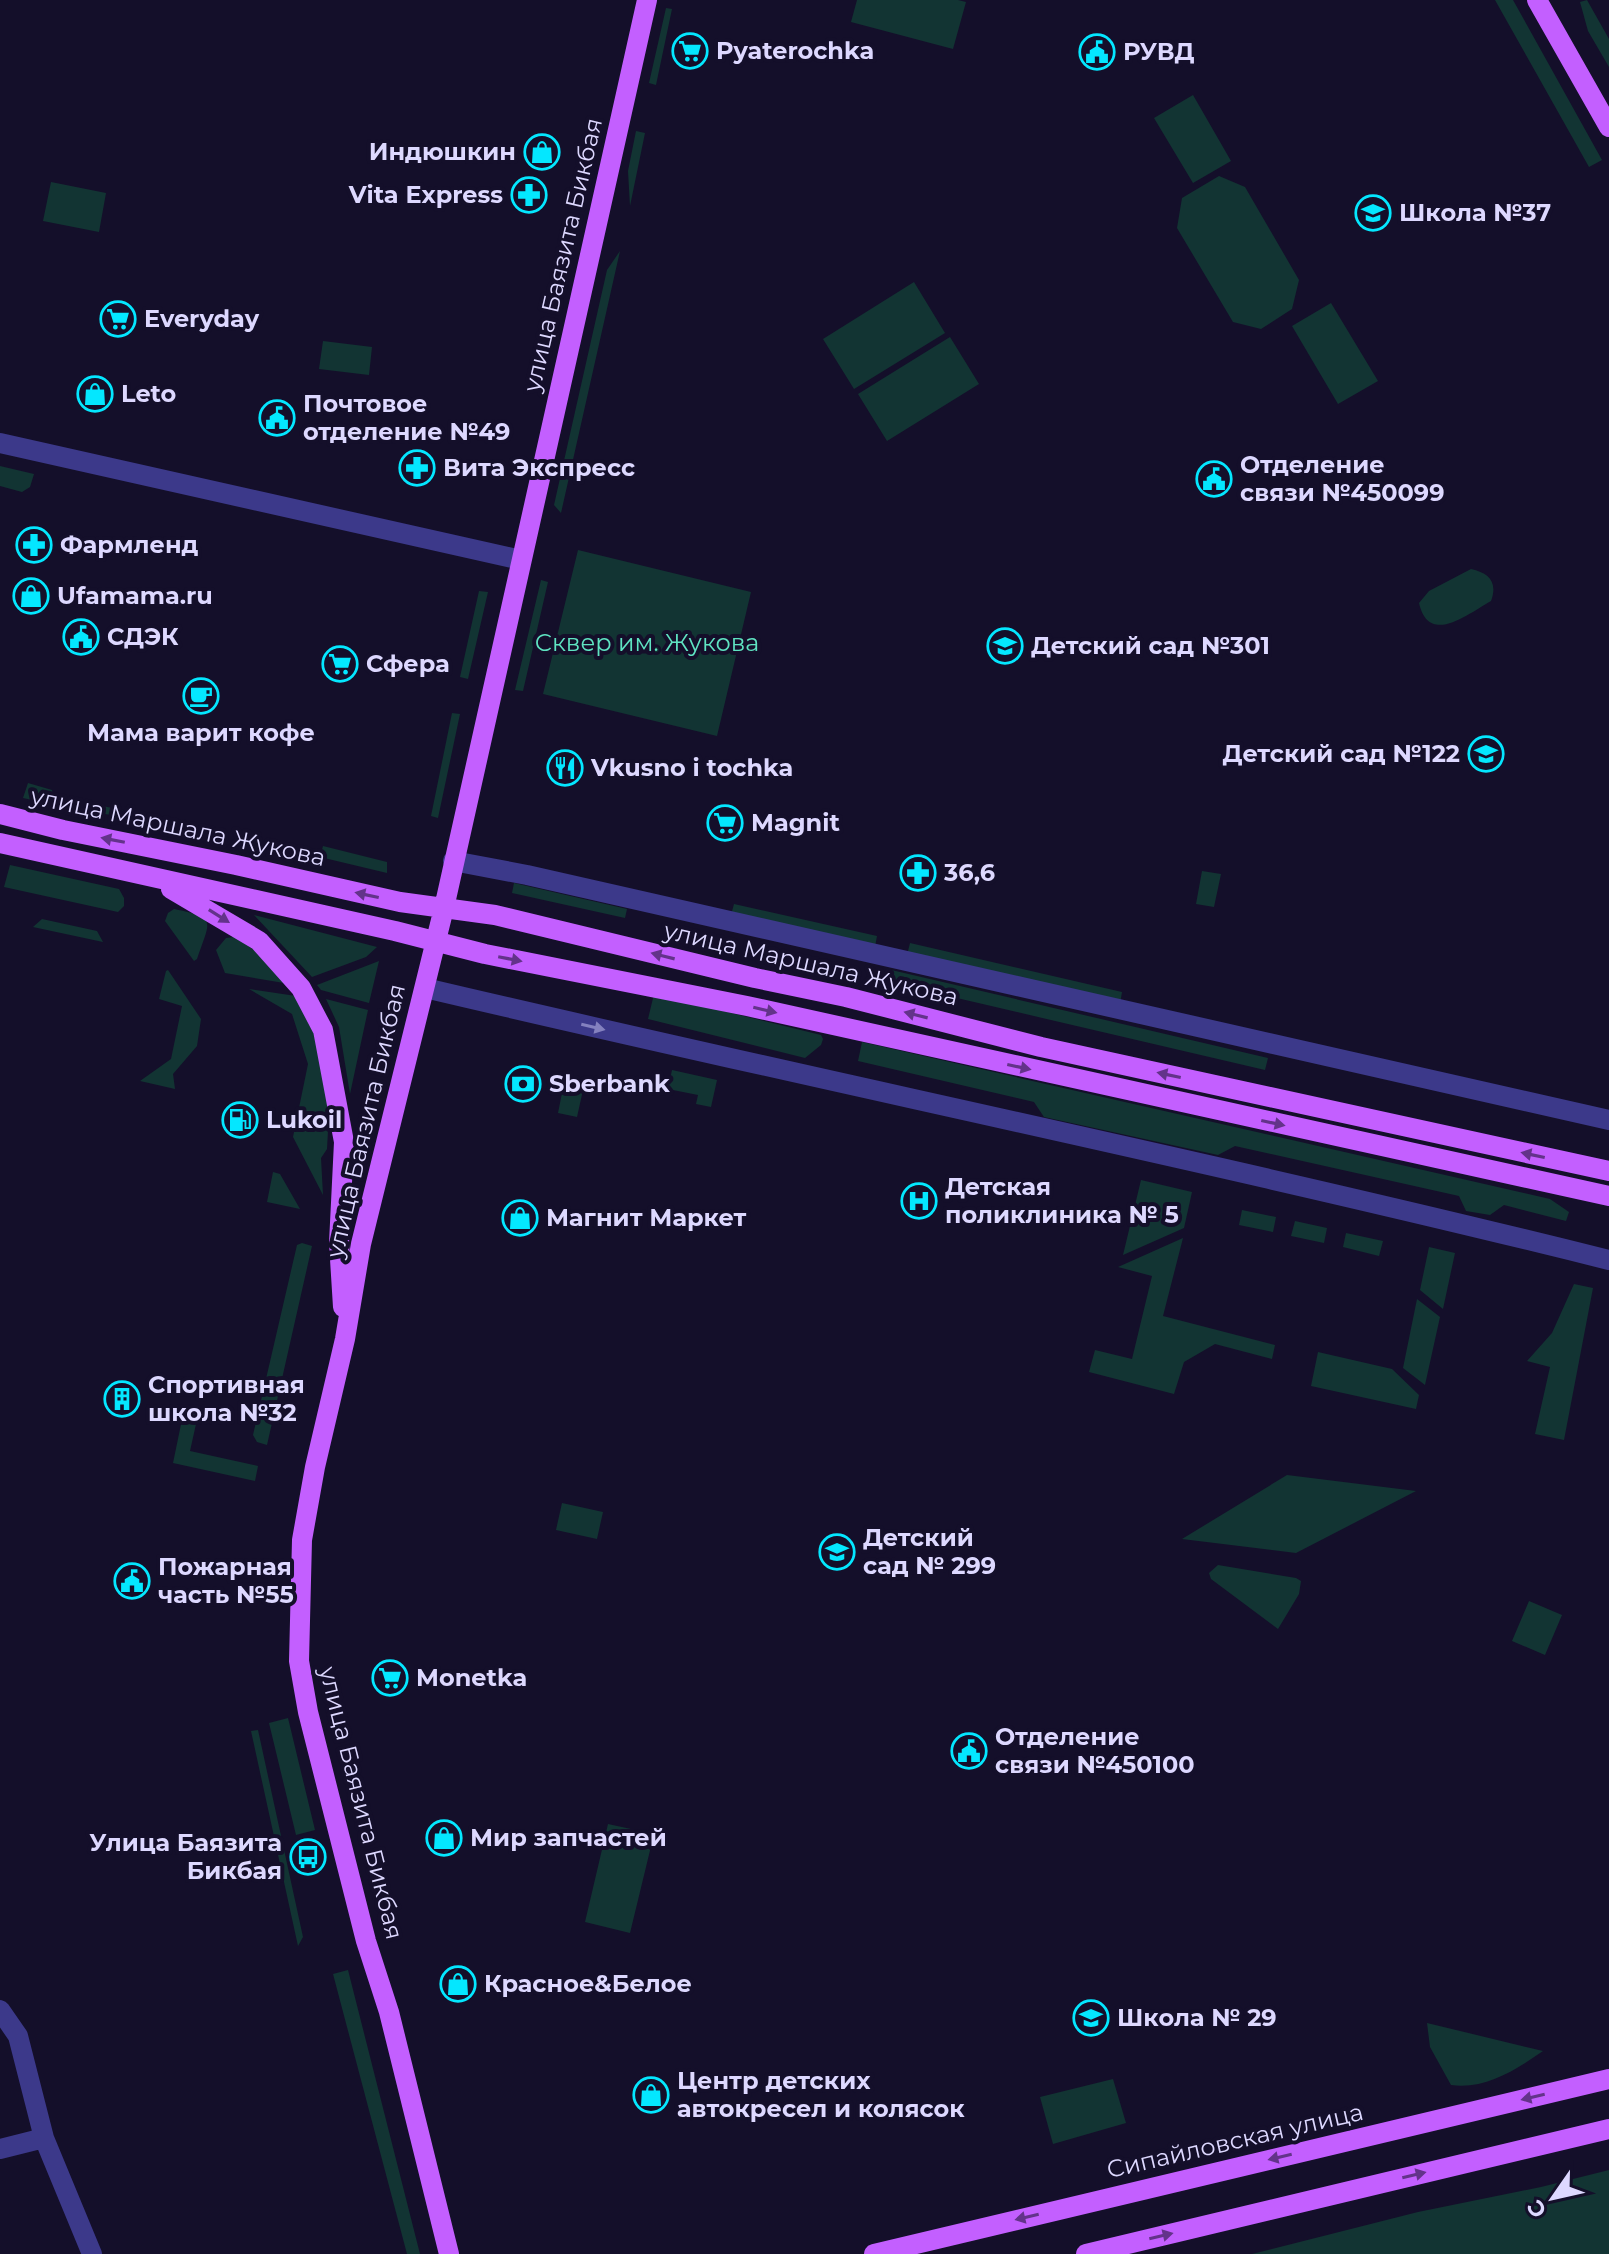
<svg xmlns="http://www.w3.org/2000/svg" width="1609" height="2254" viewBox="0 0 1609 2254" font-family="Montserrat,sans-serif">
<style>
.green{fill:#123433}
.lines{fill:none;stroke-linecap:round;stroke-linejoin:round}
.minor{stroke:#3c398a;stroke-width:20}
.major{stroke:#c35fff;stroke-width:20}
.oneway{fill:#63338a}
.oneway2{fill:#8481bf}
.labels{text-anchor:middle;stroke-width:8;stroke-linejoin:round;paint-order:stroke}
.poi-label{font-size:24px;font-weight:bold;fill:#ddd8ff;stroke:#140f2a;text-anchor:start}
.street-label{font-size:24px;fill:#ddd8ff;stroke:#140f2a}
.park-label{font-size:24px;fill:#5fe4c2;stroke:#140f2a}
</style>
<rect width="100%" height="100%" fill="#140f2a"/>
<path class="green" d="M857 0H958L966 2 953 49 851 22Z
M1495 0H1513L1602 160 1589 167Z
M1587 0 1609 39V67L1588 31 1580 2Z
M666 8 672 9 656 85 649 83Z
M1193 95 1231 161 1193 183 1154 118Z
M636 131 645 133 630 206 628 171Z
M1219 176 1245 187 1299 280 1292 309 1261 329 1233 322 1177 228 1182 198Z
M51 182 106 193 99 232 43 221Z
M620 251 561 513 554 505 607 270Z
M914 282 945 333 854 389 823 339Z
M1331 303 1378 381 1338 404 1292 326Z
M950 337 979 384 887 441 858 394Z
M323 341 372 347 369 375 319 369Z
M0 466 34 474 30 487 22 492 0 486Z
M578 550 751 592 717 736 543 694Z
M1471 569C1489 573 1498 582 1491 601 1469 613 1429 647 1419 603L1429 591Z
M541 580 548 582 523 691 515 690Z
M479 591 488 592 468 679 460 677Z
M452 713 460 714 438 818 431 816Z
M28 783 52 790 54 798 46 803 23 798Z
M75 800 218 831 221 835 72 808Z
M323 846 387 862V873L320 857Z
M10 865 119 889 124 898V906L118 912 4 887Z
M1202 871 1221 874 1214 907 1196 904Z
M514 883 627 909 625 918 512 893Z
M734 904 877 936 875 947 731 915Z
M174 909C218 918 210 920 197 959L194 961 165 921 168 913Z
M254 915 377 947 366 957 312 977Z
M42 919 97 931 103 942 33 927Z
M234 937C254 946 270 966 284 983L225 973 216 950 226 938Z
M910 943 1122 992 1120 1004 907 955Z
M379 961 369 1003 321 990 317 985Z
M887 969 1268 1058 1265 1070 884 981Z
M168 970 201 1019 197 1046 173 1074 175 1089 140 1081 171 1059 182 1006 159 999 166 971Z
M249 989 296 996 312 1027 322 1063 329 1113 327 1149 321 1158 323 1195 293 1137 308 1064 292 1014Z
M654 994 821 1035 823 1039 821 1045 805 1058 648 1019Z
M326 999 368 1010 350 1094 339 1027Z
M862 1042 1550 1199 1569 1212 1566 1221 1504 1205 1490 1215 1466 1211 1459 1196 1235 1146 1218 1155 1044 1117 1034 1102 858 1061Z
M672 1070 717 1080 711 1107 696 1104 698 1095 668 1089Z
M552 1074 585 1081 577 1117 558 1113 563 1088 549 1085Z
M273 1172 280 1174 300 1209 267 1202Z
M1141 1180 1192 1192 1184 1228 1123 1255Z
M1242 1210 1276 1217 1273 1232 1239 1225Z
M1295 1221 1327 1228 1324 1243 1291 1236Z
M1346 1233 1383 1241 1379 1256 1343 1247Z
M1183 1238 1163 1316 1275 1345 1272 1359 1215 1344 1184 1362 1174 1394 1089 1372 1095 1350 1132 1359 1152 1276 1118 1267Z
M302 1243 312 1246 267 1445 257 1442 253 1435 297 1245Z
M1429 1247 1455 1253 1443 1309 1420 1290Z
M1574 1284 1593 1288 1564 1440 1535 1434 1550 1367 1527 1361 1552 1333Z
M1417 1299 1440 1317 1425 1385 1403 1368Z
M1318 1352 1392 1369 1419 1395 1416 1409 1311 1386Z
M185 1405 198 1415 190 1451 258 1466 255 1481 173 1463Z
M1287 1475 1416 1491 1296 1553 1182 1539Z
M562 1503 603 1512 597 1539 556 1530Z
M1218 1565 1296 1578 1301 1581 1299 1594 1278 1629 1211 1579 1209 1573Z
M1529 1601 1562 1615 1545 1655 1512 1641Z
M288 1718 315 1830 296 1835 269 1723Z
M258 1730 303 1937 298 1946 251 1731Z
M608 1824 654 1834 630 1933 585 1922Z
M348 1970 420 2254H407L333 1974Z
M1427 2023 1543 2051C1517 2069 1485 2090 1451 2085L1430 2047Z
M1113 2079 1126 2123 1053 2144 1040 2097Z
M1609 2170V2254H1252L1418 2212 1541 2187Z"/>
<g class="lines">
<path class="minor" d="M0 443 521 560
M453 861 527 875 1609 1120
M425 988C819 1081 1216 1162 1609 1260
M0 2010 18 2036 44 2138 92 2254
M0 2149 44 2138"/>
<path class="major" d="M1537 0 1609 127
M0 814 63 830 236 865 400 902 495 915 755 978 846 997 1041 1047 1609 1171
M0 843 395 931 485 954 747 1006 1609 1196
M171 889 259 941 301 988 323 1030 344 1142 339 1243 343 1307
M449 2254 389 2012 366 1941 308 1712 299 1661 302 1540 315 1467 345 1339 361 1244 444 908 647 0
M874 2254 1609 2079
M1086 2254 1609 2129"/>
</g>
<defs><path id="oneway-solid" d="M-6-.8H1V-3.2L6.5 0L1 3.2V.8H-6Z" transform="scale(2)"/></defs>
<g class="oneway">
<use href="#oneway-solid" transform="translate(113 840) rotate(-169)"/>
<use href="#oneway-solid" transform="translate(367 895) rotate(-168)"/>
<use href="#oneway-solid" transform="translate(219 916) rotate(32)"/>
<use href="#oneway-solid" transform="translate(663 956) rotate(-166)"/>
<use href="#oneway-solid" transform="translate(510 959) rotate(11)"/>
<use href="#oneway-solid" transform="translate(765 1010) rotate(13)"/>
<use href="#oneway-solid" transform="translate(916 1015) rotate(-166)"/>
<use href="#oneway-solid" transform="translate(1019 1067) rotate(12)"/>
<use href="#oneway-solid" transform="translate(1169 1075) rotate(-168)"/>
<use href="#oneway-solid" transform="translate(1273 1123) rotate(12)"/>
<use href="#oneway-solid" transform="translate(1533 1155) rotate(-168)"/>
<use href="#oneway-solid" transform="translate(1533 2097) rotate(167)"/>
<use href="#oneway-solid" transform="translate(1280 2157) rotate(167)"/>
<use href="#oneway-solid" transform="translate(1414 2175) rotate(-13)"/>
<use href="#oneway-solid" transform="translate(1027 2217) rotate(167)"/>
<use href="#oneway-solid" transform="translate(1161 2236) rotate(-13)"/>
</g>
<use class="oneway2" href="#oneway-solid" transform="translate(593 1027) rotate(13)"/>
<defs>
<symbol id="supermarket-ring" viewBox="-11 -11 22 22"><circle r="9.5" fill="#140f2a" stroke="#04e7ff" stroke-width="1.5"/><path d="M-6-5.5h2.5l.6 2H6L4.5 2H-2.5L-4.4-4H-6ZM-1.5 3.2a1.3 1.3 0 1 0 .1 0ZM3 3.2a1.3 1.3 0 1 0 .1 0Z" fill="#04e7ff"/></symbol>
<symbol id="civic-ring" viewBox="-11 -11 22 22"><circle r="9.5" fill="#140f2a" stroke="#04e7ff" stroke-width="1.5"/><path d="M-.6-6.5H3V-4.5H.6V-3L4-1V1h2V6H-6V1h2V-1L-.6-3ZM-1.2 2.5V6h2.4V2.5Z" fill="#04e7ff"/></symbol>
<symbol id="shop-ring" viewBox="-11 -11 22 22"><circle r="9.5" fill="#140f2a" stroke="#04e7ff" stroke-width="1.5"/><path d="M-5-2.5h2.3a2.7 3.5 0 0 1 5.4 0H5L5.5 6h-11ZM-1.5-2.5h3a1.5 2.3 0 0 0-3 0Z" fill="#04e7ff"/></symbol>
<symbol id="pharmacy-ring" viewBox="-11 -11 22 22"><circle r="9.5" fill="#140f2a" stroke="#04e7ff" stroke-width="1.5"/><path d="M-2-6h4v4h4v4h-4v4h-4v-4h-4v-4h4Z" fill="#04e7ff"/></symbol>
<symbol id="school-ring" viewBox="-11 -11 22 22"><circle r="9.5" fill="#140f2a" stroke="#04e7ff" stroke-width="1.5"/><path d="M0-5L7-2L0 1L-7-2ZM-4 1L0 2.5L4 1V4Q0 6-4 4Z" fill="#04e7ff"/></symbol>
<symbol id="cafe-ring" viewBox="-11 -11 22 22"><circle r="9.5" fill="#140f2a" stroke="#04e7ff" stroke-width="1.5"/><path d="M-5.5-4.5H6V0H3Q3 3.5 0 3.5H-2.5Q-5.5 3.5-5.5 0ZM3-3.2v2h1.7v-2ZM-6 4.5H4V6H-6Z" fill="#04e7ff"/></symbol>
<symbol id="restaurant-ring" viewBox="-11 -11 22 22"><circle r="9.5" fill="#140f2a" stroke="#04e7ff" stroke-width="1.5"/><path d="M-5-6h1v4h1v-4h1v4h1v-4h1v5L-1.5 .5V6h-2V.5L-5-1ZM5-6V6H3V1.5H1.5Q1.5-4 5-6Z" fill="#04e7ff"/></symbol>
<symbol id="bank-ring" viewBox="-11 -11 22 22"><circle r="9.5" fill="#140f2a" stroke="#04e7ff" stroke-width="1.5"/><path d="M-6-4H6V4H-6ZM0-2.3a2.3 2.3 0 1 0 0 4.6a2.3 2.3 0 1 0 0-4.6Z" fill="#04e7ff"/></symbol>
<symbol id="fuel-ring" viewBox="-11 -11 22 22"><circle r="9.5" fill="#140f2a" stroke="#04e7ff" stroke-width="1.5"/><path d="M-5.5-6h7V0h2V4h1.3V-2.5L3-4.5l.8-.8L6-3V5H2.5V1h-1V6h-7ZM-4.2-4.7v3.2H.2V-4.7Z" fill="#04e7ff"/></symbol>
<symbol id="hospital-ring" viewBox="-11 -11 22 22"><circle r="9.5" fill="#140f2a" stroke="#04e7ff" stroke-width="1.5"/><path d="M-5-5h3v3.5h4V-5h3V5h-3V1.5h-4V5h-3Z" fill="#04e7ff"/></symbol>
<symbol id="building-ring" viewBox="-11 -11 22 22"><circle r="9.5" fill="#140f2a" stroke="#04e7ff" stroke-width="1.5"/><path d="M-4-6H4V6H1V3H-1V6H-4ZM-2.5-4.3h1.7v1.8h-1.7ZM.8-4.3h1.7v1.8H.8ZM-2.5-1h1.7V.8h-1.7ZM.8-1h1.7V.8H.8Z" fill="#04e7ff"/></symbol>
<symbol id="bus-ring" viewBox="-11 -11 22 22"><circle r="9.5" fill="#140f2a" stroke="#04e7ff" stroke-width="1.5"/><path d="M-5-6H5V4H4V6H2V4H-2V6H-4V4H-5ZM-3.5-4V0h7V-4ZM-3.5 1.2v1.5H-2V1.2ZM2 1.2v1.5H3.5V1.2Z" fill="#04e7ff"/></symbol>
</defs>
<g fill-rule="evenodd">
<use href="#supermarket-ring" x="670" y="31" width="40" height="40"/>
<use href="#civic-ring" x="1077" y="32" width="40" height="40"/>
<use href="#shop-ring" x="522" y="132" width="40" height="40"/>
<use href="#pharmacy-ring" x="509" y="175" width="40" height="40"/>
<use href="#school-ring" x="1353" y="193" width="40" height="40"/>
<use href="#supermarket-ring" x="98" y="299" width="40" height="40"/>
<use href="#shop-ring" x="75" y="374" width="40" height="40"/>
<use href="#civic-ring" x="257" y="398" width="40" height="40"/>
<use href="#pharmacy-ring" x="397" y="448" width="40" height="40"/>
<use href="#civic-ring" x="1194" y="459" width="40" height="40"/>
<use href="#pharmacy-ring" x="14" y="525" width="40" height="40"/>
<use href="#shop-ring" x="11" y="576" width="40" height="40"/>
<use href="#civic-ring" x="61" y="617" width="40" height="40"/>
<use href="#school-ring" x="985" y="626" width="40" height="40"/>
<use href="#supermarket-ring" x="320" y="644" width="40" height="40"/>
<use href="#cafe-ring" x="181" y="676" width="40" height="40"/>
<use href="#school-ring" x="1466" y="734" width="40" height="40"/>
<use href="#restaurant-ring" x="545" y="748" width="40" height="40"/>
<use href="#supermarket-ring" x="705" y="803" width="40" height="40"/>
<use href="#pharmacy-ring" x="898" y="853" width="40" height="40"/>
<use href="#bank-ring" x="503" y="1064" width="40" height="40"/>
<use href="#fuel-ring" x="220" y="1100" width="40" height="40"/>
<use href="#hospital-ring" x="899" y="1181" width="40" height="40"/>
<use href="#shop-ring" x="500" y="1198" width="40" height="40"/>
<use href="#building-ring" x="102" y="1379" width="40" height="40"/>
<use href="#school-ring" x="817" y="1532" width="40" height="40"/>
<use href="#civic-ring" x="112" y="1561" width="40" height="40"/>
<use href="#supermarket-ring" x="370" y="1658" width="40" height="40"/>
<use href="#civic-ring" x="949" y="1731" width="40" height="40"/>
<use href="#shop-ring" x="424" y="1818" width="40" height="40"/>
<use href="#bus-ring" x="288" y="1837" width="40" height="40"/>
<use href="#shop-ring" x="438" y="1964" width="40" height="40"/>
<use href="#school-ring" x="1071" y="1998" width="40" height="40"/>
<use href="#shop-ring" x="631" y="2075" width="40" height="40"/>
</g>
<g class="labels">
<g class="poi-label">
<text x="716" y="59">Pyaterochka</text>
<text x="1123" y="60">РУВД</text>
<text x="516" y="160" text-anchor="end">Индюшкин</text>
<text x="503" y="203" text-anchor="end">Vita Express</text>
<text x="1399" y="221">Школа №37</text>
<text x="144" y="327">Everyday</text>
<text x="121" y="402">Leto</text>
<text x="303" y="412">Почтовое<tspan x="303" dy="28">отделение №49</tspan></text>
<text x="1240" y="473">Отделение<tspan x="1240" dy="28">связи №450099</tspan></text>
<text x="443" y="476">Вита Экспресс</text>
<text x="60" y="553">Фармленд</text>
<text x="57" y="604">Ufamama.ru</text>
<text x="107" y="645">СДЭК</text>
<text x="1031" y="654">Детский сад №301</text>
<text x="366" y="672">Сфера</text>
<text x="201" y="741" text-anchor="middle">Мама варит кофе</text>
<text x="1460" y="762" text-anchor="end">Детский сад №122</text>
<text x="591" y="776">Vkusno i tochka</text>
<text x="751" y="831">Magnit</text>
<text x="944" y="881">36,6</text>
<text x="549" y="1092">Sberbank</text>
<text x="266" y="1128">Lukoil</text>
<text x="945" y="1195">Детская<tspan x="945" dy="28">поликлиника № 5</tspan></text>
<text x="546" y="1226">Магнит Маркет</text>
<text x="148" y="1393">Спортивная<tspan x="148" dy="28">школа №32</tspan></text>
<text x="863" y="1546">Детский<tspan x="863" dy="28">сад № 299</tspan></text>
<text x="158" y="1575">Пожарная<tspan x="158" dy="28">часть №55</tspan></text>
<text x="416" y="1686">Monetka</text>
<text x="995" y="1745">Отделение<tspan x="995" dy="28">связи №450100</tspan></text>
<text x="470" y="1846">Мир запчастей</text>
<text x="282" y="1851" text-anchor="end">Улица Баязита<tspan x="282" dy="28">Бикбая</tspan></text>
<text x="484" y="1992">Красное&amp;Белое</text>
<text x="1117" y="2026">Школа № 29</text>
<text x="677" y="2089">Центр детских<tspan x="677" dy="28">автокресел и колясок</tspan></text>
</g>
<g class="street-label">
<text transform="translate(563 255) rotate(-77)" y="8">улица Баязита Бикбая</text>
<text transform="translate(178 827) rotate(12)" y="8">улица Маршала Жукова</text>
<text transform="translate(811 964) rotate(13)" y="8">улица Маршала Жукова</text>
<text transform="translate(366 1121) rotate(-77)" y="8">улица Баязита Бикбая</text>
<text transform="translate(361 1803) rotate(76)" y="8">улица Баязита Бикбая</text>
<text transform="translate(1235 2141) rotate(-13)" y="8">Сипайловская улица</text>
</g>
<g class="park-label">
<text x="647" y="651">Сквер им. Жукова</text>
</g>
</g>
<g transform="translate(1553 2198) rotate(236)" stroke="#140f2a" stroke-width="6" paint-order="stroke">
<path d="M0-6L14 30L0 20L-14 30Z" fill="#ddd8ff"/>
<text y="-12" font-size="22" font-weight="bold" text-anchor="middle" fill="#ddd8ff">С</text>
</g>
</svg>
